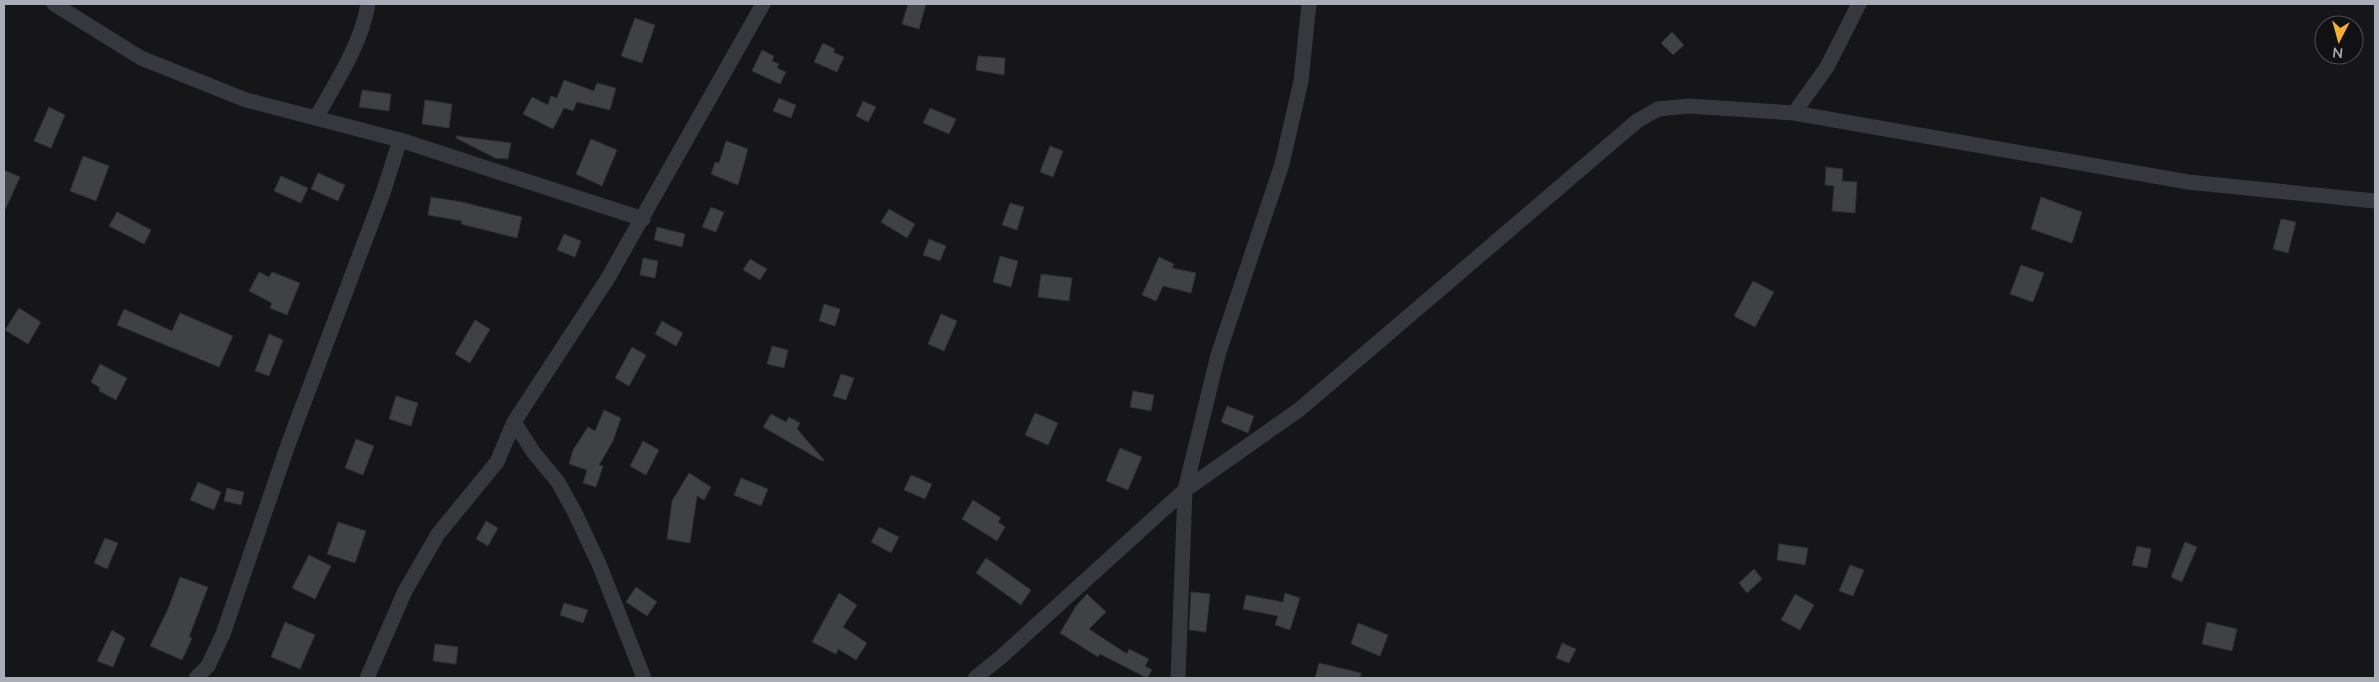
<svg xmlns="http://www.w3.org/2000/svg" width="2379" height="682" viewBox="0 0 2379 682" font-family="Mulish,sans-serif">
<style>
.building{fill:#404145;stroke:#303034}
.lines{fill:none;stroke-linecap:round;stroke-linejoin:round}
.street{stroke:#37383d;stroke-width:15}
</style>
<rect width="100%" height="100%" fill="#161618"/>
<path class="building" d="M908 4H926L919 29 902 24Z
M635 18 655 25 642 63 621 56Z
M1672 32 1684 45 1673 55 1661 43Z
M823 43 835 49 833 52 844 57 837 72 814 62Z
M762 50 774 56 772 61 779 64 777 68 786 72 780 84 752 71Z
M978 56 1005 58 1004 75 976 70Z
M564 80 594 91 597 83 616 88 610 110 577 102 573 111 564 108 553 129 523 114 532 97 548 105 551 96 557 98Z
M362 90 391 94 389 111 359 107Z
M779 98 796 105 791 118 773 111Z
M425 100 452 104 449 128 422 124Z
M863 101 876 107 868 122 856 116Z
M49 107 65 115 51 148 34 141Z
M930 108 956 119 949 134 923 123Z
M456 136 511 143 508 159 495 158 456 138Z
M591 139 617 150 602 186 576 174Z
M726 141 748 149 738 185 711 174 715 162 719 163Z
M1050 146 1063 151 1053 177 1040 172Z
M83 156 109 166 96 201 70 191Z
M1826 167 1843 169 1842 181 1857 182 1855 213 1832 211 1834 186 1825 185Z
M4 170 20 177 4 212Z
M318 173 345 185 338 201 311 189Z
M281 176 308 188 301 203 274 191Z
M431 197 462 202 522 217 517 238 461 224 462 221 428 215Z
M2041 197 2082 212 2072 243 2031 229Z
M1010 203 1024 207 1017 230 1002 225Z
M711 207 724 212 716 232 702 227Z
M889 209 915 224 907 238 881 222Z
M117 212 151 230 144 244 109 226Z
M2281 219 2296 222 2288 253 2273 249Z
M657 227 685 234 682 247 654 240Z
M564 234 581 241 575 257 557 250Z
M929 239 946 246 940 261 923 255Z
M1000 256 1018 261 1011 287 993 282Z
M1159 257 1174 264 1172 268 1196 273 1191 293 1163 286 1156 301 1142 295Z
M643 258 658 261 655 278 640 275Z
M750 259 767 269 760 280 743 270Z
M2021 265 2044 273 2033 302 2010 294Z
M259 272 269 277 272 272 300 283 287 315 270 308 272 303 249 291Z
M1041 274 1072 278 1069 301 1038 297Z
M1753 281 1774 292 1755 327 1734 316Z
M824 304 840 309 835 326 819 321Z
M19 308 41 322 28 344 5 330Z
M124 309 172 331 180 313 233 336 219 367 117 325Z
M941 314 957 321 944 351 928 344Z
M475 320 490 329 470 363 455 354Z
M662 321 683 333 676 346 655 334Z
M269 334 283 340 269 376 255 371Z
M772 346 788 350 784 368 767 364Z
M632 347 646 355 629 386 615 378Z
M100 364 127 378 116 400 99 391 100 388 91 382Z
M841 374 854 378 846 400 833 396Z
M1133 391 1154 395 1151 411 1130 407Z
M396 396 418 403 411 426 389 419Z
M1227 406 1254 416 1248 433 1221 422Z
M604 410 621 418 613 441 599 465 603 466 596 487 583 483 587 470 569 464 573 450 588 427 595 431Z
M1035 413 1058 423 1048 445 1025 435Z
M771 414 786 422 789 417 800 423 797 429 824 460 822 461 763 427Z
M356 439 374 446 363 475 345 468Z
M643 441 659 450 646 475 630 466Z
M1120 448 1142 457 1128 490 1106 481Z
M689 473 711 487 704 500 697 496 690 543 667 539 672 501Z
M911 475 932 484 925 499 904 490Z
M741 478 768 489 761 506 734 495Z
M198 482 221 492 214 510 190 500Z
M227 488 244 492 241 505 224 501Z
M973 500 1001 518 998 522 1005 527 997 541 962 519Z
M486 521 498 528 488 546 476 539Z
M338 522 366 531 355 563 327 554Z
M879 527 899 537 891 553 871 542Z
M105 538 118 543 107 569 94 563Z
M2185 542 2197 547 2182 582 2171 577Z
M1779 544 1808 548 1805 565 1777 560Z
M2137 546 2151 549 2147 568 2132 565Z
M309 555 331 566 315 599 292 588Z
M986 558 1031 590 1021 605 976 573Z
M1850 565 1864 570 1853 596 1839 591Z
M1754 569 1762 579 1747 593 1739 583Z
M180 577 208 587 189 637 192 638 182 660 150 646 168 609Z
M636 587 657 602 647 616 626 602Z
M1191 592 1210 594 1206 632 1189 630Z
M839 593 857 605 843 627 867 643 856 660 838 649 836 654 812 642Z
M1285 593 1300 598 1290 630 1275 625 1278 616 1243 609 1246 595 1283 602Z
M1087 594 1106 612 1089 629 1127 654 1129 649 1149 659 1145 666 1152 670 1147 678 1100 654 1098 657 1060 633 1076 606Z
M1795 594 1814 605 1800 630 1781 620Z
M564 603 588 610 583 623 560 615Z
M285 622 315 635 300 669 271 657Z
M2207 622 2237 629 2232 651 2202 644Z
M1358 623 1388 635 1380 656 1351 644Z
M112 630 125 638 113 667 97 661Z
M1562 643 1576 649 1569 663 1556 658Z
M435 644 458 647 456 664 433 661Z
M1319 663 1361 673 1360 678H1315Z"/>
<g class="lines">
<path class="street" d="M54 4 141 58 246 100 400 140 643 219
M1794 113 1827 67 1859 4
M316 118C336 82 361 45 368 4
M514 422 534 453 558 482 575 513 599 564 644 678
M196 678 208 666 223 634 289 442 383 193 400 140
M367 678 405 591 438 534 497 462 514 422 608 278 763 4
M975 678 1001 657 1185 490 1300 409 1637 121 1658 109 1689 106 1794 113 2188 182 2375 201
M1178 678 1185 490 1218 355 1282 164 1301 81 1309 4"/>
</g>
<rect width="2379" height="682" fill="none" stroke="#a8adb8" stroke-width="10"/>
<g transform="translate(2339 40) rotate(186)"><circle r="24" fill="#111113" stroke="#4d4f55"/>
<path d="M0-4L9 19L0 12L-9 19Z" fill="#f2b134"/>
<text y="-8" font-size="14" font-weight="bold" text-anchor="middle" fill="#a8adb8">N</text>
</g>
</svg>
